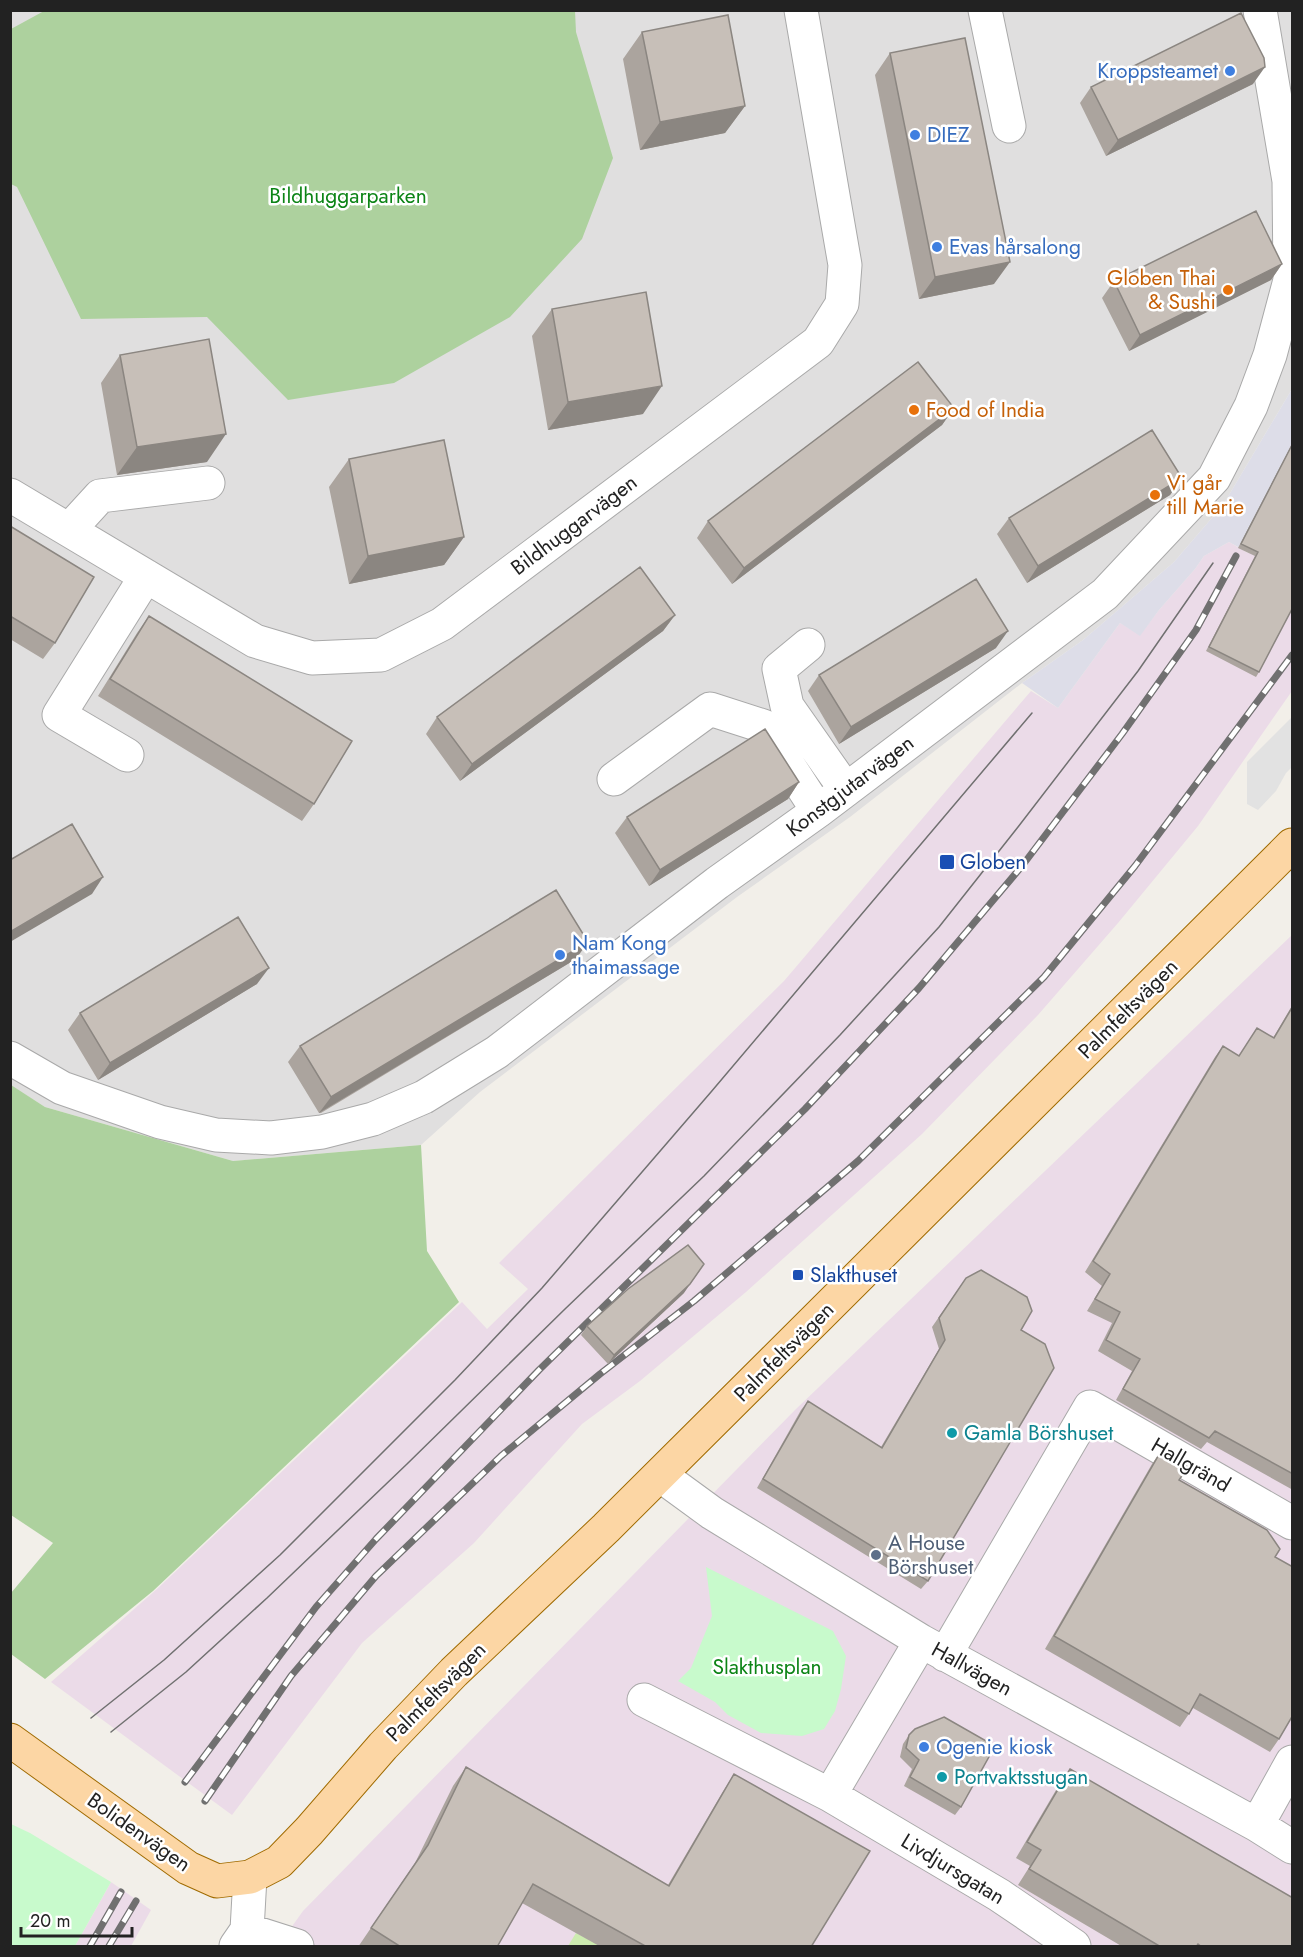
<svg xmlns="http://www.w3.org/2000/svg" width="1303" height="1957" viewBox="0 0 1303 1957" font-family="Jost,sans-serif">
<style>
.residential{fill:#e0dfdf}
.industrial{fill:#ebdbe8}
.grass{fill:#cdebb0}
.forest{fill:#add19e}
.park{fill:#c8facc}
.parking{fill:#e2e2e2}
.plaza{fill:#dddde8}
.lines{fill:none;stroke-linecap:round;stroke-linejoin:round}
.minor-casing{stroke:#a9a9a9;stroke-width:35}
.major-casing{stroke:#a06b00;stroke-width:35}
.minor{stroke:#fff;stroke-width:33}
.major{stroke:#fcd6a4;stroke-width:33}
.tram{stroke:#707070;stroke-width:1.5}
.rail-casing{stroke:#707070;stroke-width:7}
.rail{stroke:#fff;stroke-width:4.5;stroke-dasharray:14;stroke-linecap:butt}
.wall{fill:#aba49e}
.shaded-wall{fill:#8b8681}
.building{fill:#c7bfb8;stroke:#8b8681;stroke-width:1.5}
.shop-dot{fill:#3f7fe0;stroke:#fff;stroke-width:2}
.food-dot{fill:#e8710a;stroke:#fff;stroke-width:2}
.transit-dot{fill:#1a4fb4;stroke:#fff;stroke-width:2}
.culture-dot{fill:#0f9aa8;stroke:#fff;stroke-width:2}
.service-dot{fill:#5c6f8a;stroke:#fff;stroke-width:2}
.labels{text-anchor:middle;stroke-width:5;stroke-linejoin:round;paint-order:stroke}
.shop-label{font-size:21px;fill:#366cbe;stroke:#fff;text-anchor:start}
.park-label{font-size:21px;fill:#0c8416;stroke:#fff}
.food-label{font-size:21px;fill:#c56008;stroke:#fff;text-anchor:start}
.street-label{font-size:21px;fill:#222;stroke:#fff}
.transit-label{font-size:21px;fill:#164399;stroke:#fff;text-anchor:start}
.culture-label{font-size:21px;fill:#0d838f;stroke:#fff;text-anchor:start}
.service-label{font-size:21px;fill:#4e5e75;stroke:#fff;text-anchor:start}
</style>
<rect width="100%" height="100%" fill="#f2efe9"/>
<path class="residential" d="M10 11H1292V389L1223 505 1174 562 1083 640 1022 683 850 817 737 897 480 1092 421 1145 233 1161 45 1107 10 1085Z"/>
<path class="industrial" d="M1292 428V691L1198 826 1118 923 1038 1015 922 1134 746 1292 640 1381 582 1424 474 1543 362 1643 232 1815 51 1682 157 1589 462 1302 487 1329 528 1289 499 1263 784 981 1031 691 1058 708 1120 623 1140 635 1159 610 1195 569 1204 556 1229 542 1248 553Z
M1292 935V1946H278L303 1911 796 1409Z
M111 1882 151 1910 131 1946H75Z"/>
<path class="grass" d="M576 1933 601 1946H568Z"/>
<path class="forest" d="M44 11H575L576 32 613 158 582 239 510 317 394 383 288 400 207 317 81 319 17 187 11 184V29Z
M11 1085 45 1107 233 1161 421 1145 427 1251 459 1302 153 1591 45 1679 11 1654V1593L53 1543 11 1515Z"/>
<path class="park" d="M706 1567 833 1631 846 1656 841 1689 835 1711 824 1729 802 1736 761 1733 728 1715 715 1702 678 1681 691 1668 712 1616Z
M11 1824 30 1833 111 1882 75 1946H11Z"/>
<path class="parking" d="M1292 717V767L1286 773 1276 791 1258 810 1247 804V762Z"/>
<path class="plaza" d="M1292 389V445H1291L1249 553 1229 542 1204 556 1195 569 1159 610 1140 636 1120 623 1058 708 1022 683 1083 640 1174 562 1223 505Z"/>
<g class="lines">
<defs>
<path id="minor" d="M985 10 1009 126
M10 495 255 641 312 658 381 655 442 624 818 342 842 304 845 265 801 10
M69 530 100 496 208 483
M808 645 779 669 787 706 846 790
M127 755 59 715 146 576
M614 779 710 709 763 726 818 811
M10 1058 62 1088 160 1122 216 1135 271 1138 322 1132 373 1119 424 1097 497 1052 717 883 818 811 1105 594 1214 478 1251 406 1270 355 1290 280 1289 181 1260 10
M660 1475 712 1513 921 1641 1257 1825 1292 1847
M945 1655 1090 1407 1292 1523
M644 1700 830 1795 921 1641
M830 1795 999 1895 1074 1946
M1257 1825 1292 1762
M247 1930 297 1946
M236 1946 247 1930 250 1877"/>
<path id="major" d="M10 1740 188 1868 217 1881 250 1877 279 1862 309 1831 383 1746 454 1672 606 1528 1292 845"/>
</defs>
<use href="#minor" class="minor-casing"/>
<use href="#major" class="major-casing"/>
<use href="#minor" class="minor"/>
<use href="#major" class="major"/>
<path class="tram" d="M91 1718 164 1660 280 1555 455 1380 542 1288 711 1092 1032 713
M111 1732 186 1672 267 1598 407 1464 565 1309 704 1176 840 1035 939 927 1018 827 1138 671 1213 563"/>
<defs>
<path id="rail" d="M185 1782 316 1607 376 1539 539 1370 805 1109 919 988 1022 866 1122 734 1196 630 1236 556
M205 1801 291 1676 376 1576 501 1456 600 1374 694 1301 858 1161 1044 977 1135 866 1292 655
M90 1946 121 1892
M109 1946 136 1901"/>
</defs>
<use href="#rail" class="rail-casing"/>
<use href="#rail" class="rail"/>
</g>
<path class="wall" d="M642 32 745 106 725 133 640 150 623 59Z
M890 53 994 284 919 299 875 75Z
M1253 84 1106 156 1080 103 1091 87Z
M1282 264 1271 280 1129 351 1102 298 1114 281Z
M552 309 643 414 548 430 532 336Z
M120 355 207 462 117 475 101 383Z
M954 408 942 425 732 584 697 538 708 521Z
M1293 442 1259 672 1256 677 1206 651 1255 556 1238 548Z
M349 459 464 537 444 565 349 584 329 487Z
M1182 478 1170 495 1027 583 997 534 1009 518Z
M10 526 55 643 43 659 10 639Z
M675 615 663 631 460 781 426 734 437 717Z
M149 616 314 804 302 821 98 696 137 633Z
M996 648 839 744 808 691 819 675Z
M799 782 788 799 649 886 615 833 627 817Z
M576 959 321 1113H319L288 1062 300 1046Z
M257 984 98 1080 68 1030 80 1013Z
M1293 1004V1490L1207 1442 1201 1449 1116 1400 1132 1371 1098 1351 1112 1323 1087 1311 1102 1286 1085 1272 1215 1057 1223 1046 1239 1056 1257 1028 1273 1038Z
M966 1278 1021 1330 928 1581 921 1589 757 1488 801 1410 808 1401 881 1447 939 1349 932 1327Z
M684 1293 608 1364 581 1335 587 1326Z
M1161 1451 1179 1480 1275 1557 1279 1739 1270 1752 1193 1708 1180 1727 1045 1649 1152 1464Z
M909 1735 961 1807 955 1815 904 1786 912 1769 900 1757 903 1744Z
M466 1767 668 1885 722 1793 734 1774 811 1947H601L522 1903 497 1947H358L415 1863 453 1786Z
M1070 1769 1293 1947H1123L1018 1885 1030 1866 1016 1858 1059 1785Z"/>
<path class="shaded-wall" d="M1265 67 1253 84 1106 156 1118 140Z
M745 106 725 133 640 150 660 122Z
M1010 262 994 284 919 299 935 277Z
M1282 264 1271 280 1129 351 1140 335Z
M662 386 643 414 548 430 568 402Z
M954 408 942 425 732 584 744 568Z
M226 434 207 462 117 475 137 447Z
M1182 478 1170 495 1027 583 1038 566Z
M464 537 444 565 349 584 368 556Z
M675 615 663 631 460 781 472 764Z
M1008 631 996 648 839 744 851 727Z
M799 782 788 799 649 886 660 870Z
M103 877 92 894 10 942V932Z
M588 942 576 959 319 1113 331 1097Z
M269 968 257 984 98 1080 110 1063Z
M704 1264 684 1293 608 1364 614 1355Z"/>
<path class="building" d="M1241 13 1264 58 1265 67 1118 140 1091 87Z
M728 15 745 106 660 122 642 32Z
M965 38 1010 262 935 277 890 53Z
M1256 211 1282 264 1140 335 1114 281Z
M646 292 662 386 568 402 552 309Z
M209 339 226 434 137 447 120 355Z
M918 362 954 408 744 568 708 521Z
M1152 430 1182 478 1038 566 1009 518Z
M444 440 464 537 368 556 349 459Z
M1293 443V607L1259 672 1209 647 1258 552 1241 544Z
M10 526 94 577 55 643 10 616Z
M640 567 675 615 472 764 437 717Z
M976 579 1008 631 851 727 819 675Z
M149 616 352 741 314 804 110 679Z
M765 729 799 782 660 870 627 817Z
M72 824 103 877 10 932V860Z
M556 890 588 942 331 1097 300 1046Z
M238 917 269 968 110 1063 80 1013Z
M1293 1006V1474L1215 1431 1209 1438 1123 1389 1140 1359 1106 1340 1120 1312 1095 1299 1110 1274 1093 1261 1223 1046 1239 1056 1257 1028 1274 1038Z
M688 1245 704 1264 690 1284 614 1355 587 1326 628 1289Z
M981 1270 1027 1297 1032 1311 1021 1330 1045 1344 1054 1368 928 1581 763 1479 808 1401 882 1448 945 1340 939 1318 966 1278Z
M1161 1451 1188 1467 1179 1480 1267 1530 1280 1549 1275 1557 1293 1567V1715L1279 1739 1200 1694 1189 1714 1054 1636Z
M944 1717 995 1746 961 1807 910 1777 919 1760 906 1748 909 1735 915 1729Z
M466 1767 669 1886 734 1774 870 1851 811 1947H647L533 1884 497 1947H401L371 1928 428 1845Z
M1070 1769 1293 1898V1947H1202L1198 1944 1196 1947H1161L1029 1869 1041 1850 1027 1842Z"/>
<g class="shop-dot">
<circle cx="1230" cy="71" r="6"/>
<circle cx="915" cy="135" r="6"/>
<circle cx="937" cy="247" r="6"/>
<circle cx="560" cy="955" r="6"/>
<circle cx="924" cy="1747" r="6"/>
</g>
<g class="food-dot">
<circle cx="1228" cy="290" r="6"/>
<circle cx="914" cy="410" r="6"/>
<circle cx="1155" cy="495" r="6"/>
</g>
<g class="transit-dot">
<rect x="939" y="854" width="16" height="16" rx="3"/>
<rect x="792" y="1269" width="12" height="12" rx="3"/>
</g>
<g class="culture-dot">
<circle cx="952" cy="1433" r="6"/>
<circle cx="942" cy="1777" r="6"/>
</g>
<circle class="service-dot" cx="876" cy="1555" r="6"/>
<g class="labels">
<g class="shop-label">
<text x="1218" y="78" text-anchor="end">Kroppsteamet</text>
<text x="927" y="142">DIEZ</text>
<text x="949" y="254">Evas hårsalong</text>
<text x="572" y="950">Nam Kong<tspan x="572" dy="24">thaimassage</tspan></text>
<text x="936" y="1754">Ogenie kiosk</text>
</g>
<g class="park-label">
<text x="348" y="203">Bildhuggarparken</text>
<text x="767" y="1674">Slakthusplan</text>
</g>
<g class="food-label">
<text x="1216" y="285" text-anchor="end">Globen Thai<tspan x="1216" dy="24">&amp; Sushi</tspan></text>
<text x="926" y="417">Food of India</text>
<text x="1167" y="490">Vi går<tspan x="1167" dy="24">till Marie</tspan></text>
</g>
<g class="street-label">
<text transform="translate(574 525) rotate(-37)" y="7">Bildhuggarvägen</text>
<text transform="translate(850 786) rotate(-37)" y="7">Konstgjutarvägen</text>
<text transform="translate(1128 1009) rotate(-45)" y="7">Palmfeltsvägen</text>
<text transform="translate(784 1352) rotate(-45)" y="7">Palmfeltsvägen</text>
<text transform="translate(1191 1465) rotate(30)" y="7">Hallgränd</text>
<text transform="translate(972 1669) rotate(29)" y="7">Hallvägen</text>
<text transform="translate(436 1692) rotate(-45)" y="7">Palmfeltsvägen</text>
<text transform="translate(139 1832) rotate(35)" y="7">Bolidenvägen</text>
<text transform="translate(953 1869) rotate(31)" y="7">Livdjursgatan</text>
</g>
<g class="transit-label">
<text x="960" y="869">Globen</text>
<text x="810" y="1282">Slakthuset</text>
</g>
<g class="culture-label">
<text x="964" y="1440">Gamla Börshuset</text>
<text x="954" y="1784">Portvaktsstugan</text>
</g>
<g class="service-label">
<text x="888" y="1550">A House<tspan x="888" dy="24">Börshuset</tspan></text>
</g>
</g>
<rect width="1303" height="1957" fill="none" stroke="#222222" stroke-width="24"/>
<path d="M21 1927v9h111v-9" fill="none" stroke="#222222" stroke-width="3"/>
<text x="30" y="1927" font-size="18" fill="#222222" stroke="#ffffff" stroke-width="4.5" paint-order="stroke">20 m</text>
</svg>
